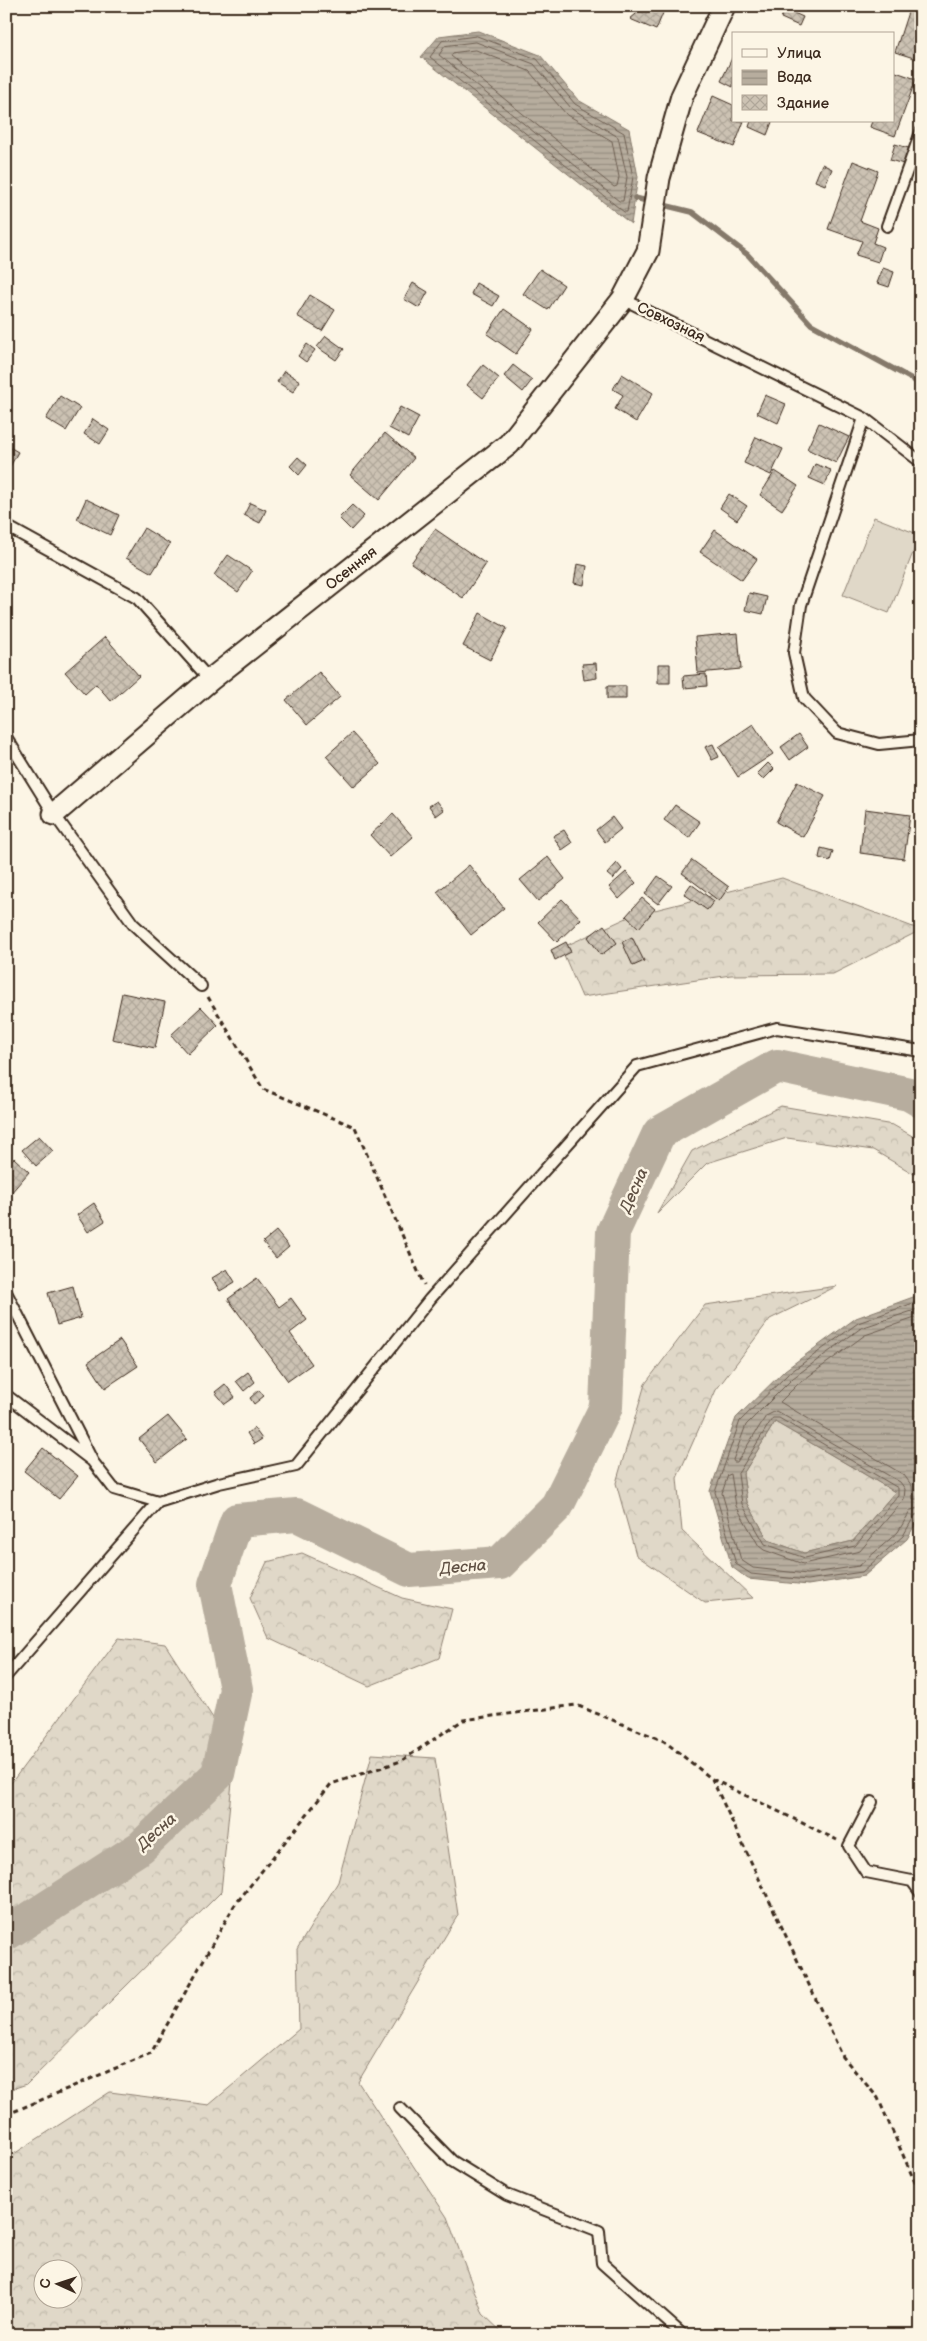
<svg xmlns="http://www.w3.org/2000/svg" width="927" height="2341" viewBox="0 0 927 2341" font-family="'Balsamiq Sans',sans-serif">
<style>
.grass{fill:#e0d8c8;stroke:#8e8173}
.forest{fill:url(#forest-crowns);stroke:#8e8173;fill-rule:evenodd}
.water{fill:url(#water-rules);stroke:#85796b;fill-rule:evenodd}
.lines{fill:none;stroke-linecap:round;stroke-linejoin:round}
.shore{stroke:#6d5e51;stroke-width:1}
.stream{stroke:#85796b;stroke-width:5.5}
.river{stroke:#b7ad9e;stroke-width:34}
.building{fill:url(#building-cross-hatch);stroke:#3b2a1e}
.service-casing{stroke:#3b2a1e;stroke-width:14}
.minor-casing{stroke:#3b2a1e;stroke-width:25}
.path{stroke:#3b2a1e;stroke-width:3;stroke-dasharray:5 4;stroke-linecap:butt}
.service{stroke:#fcf5e5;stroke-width:10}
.minor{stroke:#fcf5e5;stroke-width:21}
.labels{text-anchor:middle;stroke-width:5;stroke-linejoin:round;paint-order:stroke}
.street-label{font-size:15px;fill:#3b2a1e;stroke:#fcf5e5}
.water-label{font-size:16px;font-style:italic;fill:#605144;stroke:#fcf5e5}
</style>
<defs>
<pattern id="forest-crowns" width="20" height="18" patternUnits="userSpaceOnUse" patternTransform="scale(1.25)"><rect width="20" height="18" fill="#e0d8c8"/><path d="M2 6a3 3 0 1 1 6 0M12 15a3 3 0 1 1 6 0" fill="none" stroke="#c1baab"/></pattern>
<pattern id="water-rules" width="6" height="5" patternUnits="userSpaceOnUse" patternTransform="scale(1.25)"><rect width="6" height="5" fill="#b7ad9e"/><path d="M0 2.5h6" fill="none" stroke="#968d80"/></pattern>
<pattern id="building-cross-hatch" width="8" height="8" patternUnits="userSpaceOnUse" patternTransform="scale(1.25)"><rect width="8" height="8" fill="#ccc2b3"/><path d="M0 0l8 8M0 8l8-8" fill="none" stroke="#b0a79a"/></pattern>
</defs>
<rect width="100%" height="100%" fill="#fcf5e5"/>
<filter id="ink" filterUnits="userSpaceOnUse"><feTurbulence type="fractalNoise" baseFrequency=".02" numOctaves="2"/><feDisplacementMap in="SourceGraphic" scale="10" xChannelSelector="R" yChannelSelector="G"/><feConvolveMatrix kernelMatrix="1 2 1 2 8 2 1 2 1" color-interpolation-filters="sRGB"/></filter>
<g filter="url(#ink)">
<path class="grass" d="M874 517 920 535 889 613 843 595Z"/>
<path class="forest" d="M782 878 921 930 833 974 731 975 582 997 561 948 631 916Z
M781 1106 893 1125 921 1141V1178L873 1150 787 1138 707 1163 657 1213 692 1151Z
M837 1286 770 1319 716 1390 677 1478 682 1531 753 1598 705 1603 636 1555 616 1483 645 1384 705 1305Z
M775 1422 895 1492 853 1541 804 1553 768 1540 747 1502 743 1474Z
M302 1553 402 1598 452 1609 439 1658 369 1686 268 1638 250 1598 267 1562Z
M119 1638 165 1644 235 1752 221 1892 27 2084 6 2091V1790Z
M372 1754 435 1758 458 1915 358 2082 447 2217 483 2314 505 2335H6V2159L110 2092 209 2105 299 2029 297 1949 338 1882ZM72 2268V2298H42V2268Z"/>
<path class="water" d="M478 31 540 55 578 100 629 129 638 177 631 224 421 57 439 36Z
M916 1296 921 1297V1514L907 1539 864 1576 808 1585 748 1579 732 1567 710 1491 736 1418 785 1370 856 1318ZM775 1422 895 1492 853 1541 804 1553 768 1540 747 1502 743 1474Z"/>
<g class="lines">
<path class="shore" d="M477 36 537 59 575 104 624 133 633 177 627 212H624L430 57 442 41Z
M476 42 534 64 571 108 618 137 627 177 623 201H619L439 55 445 46Z
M476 50 529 71 566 114 612 141 619 177 617 186 614 187 451 56 453 53Z
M921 1302H916L858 1323 788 1374 740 1421 715 1492 736 1564 751 1574 807 1580 862 1572 903 1536 915 1515 921 1513
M921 1308 861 1328 793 1378 746 1425 733 1460 734 1462H737L766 1416 776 1411 900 1482 905 1489 904 1499 860 1551 803 1564 764 1550 759 1546 736 1506 731 1474 728 1475 722 1493 741 1560 753 1568 807 1574 859 1566 898 1532 911 1510 921 1507
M921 1316 865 1335 798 1384 780 1402 904 1475 912 1486 913 1499H921
M773 1418H779L898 1488V1496L855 1546 805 1558 765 1544 742 1504 738 1474Z"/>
<path class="stream" d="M635 198 692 212 748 255 811 324 921 384"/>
<path class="river" d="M6 1934 141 1847 218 1774 236 1689 215 1584 237 1520 297 1515 409 1570 500 1563 557 1506 606 1407 613 1232 659 1133 777 1066 909 1094 921 1101"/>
</g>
<path class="building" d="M639 6H646L663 13 656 30 630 19 636 14Z
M910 6H921L920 60 895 52Z
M785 9 803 17 799 26 781 18Z
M733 56V87L721 81Z
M893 71 916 79 895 136 870 127 872 121H893Z
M713 96 733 105V121H744L734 147 698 133Z
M751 121H770L772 122 767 135 749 127Z
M895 144 912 149 907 165 890 160Z
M853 161 878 171 860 221 878 228 873 243 883 247 878 262 856 255 862 241 828 229Z
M822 164 832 169 825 185 815 181Z
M883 268 894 272 889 287 877 283Z
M540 269 564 285 548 310 523 294Z
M413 283 428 292 419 308 404 299Z
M476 283 499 296 493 306 471 294Z
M310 295 335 310 322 331 297 316Z
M504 309 533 329 516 354 487 334Z
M326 336 344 349 336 360 317 347Z
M307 344 315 350 306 362 298 356Z
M483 365 499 378 483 398 467 385Z
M513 365 532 380 523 392 504 376Z
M284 371 300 381 293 392 277 382Z
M622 374 653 393 636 422 615 409 623 395 613 389Z
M765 395 786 404 778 423 757 413Z
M60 396 80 408 66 431 46 419Z
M400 407 419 417 408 438 389 428Z
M93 419 109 430 100 444 84 434Z
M819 423 849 437 836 463 807 449Z
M385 433 414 458 379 500 350 475Z
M756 437 783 449 771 475 744 463Z
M6 445 18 452 6 474Z
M298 457 307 465 299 475 290 466Z
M815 464 831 470 825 485 809 478Z
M775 471 798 486 782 510 760 495Z
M729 494 747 506 737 520 720 508Z
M86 499 119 515 110 535 77 519Z
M250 503 266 510 260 523 244 515Z
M352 505 364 516 351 530 339 518Z
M144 528 170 544 152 573 126 558Z
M435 529 486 564 463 598 411 563Z
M715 530 757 559 742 580 700 552Z
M228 555 252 571 238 592 214 575Z
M577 564 587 566 584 585 574 583Z
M749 593 767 597 763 614 745 610Z
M480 613 507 628 490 660 463 646Z
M738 633 741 669 698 673 695 637Z
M105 637 139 676 111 701 96 684 85 694 65 672Z
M596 663 597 678 584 680 582 664Z
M658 664H670V683H658Z
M319 672 340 697 307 725 286 700Z
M706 674 707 686 684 688 683 676Z
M607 686H626V699H607Z
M753 724 773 754 738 777 719 747Z
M352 733 380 764 354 787 326 756Z
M799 734 808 747 790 760 781 747Z
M713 744 719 757 712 760 705 747Z
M768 763 774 769 763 780 757 774Z
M797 782 825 796 803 837 776 822Z
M437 801 444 810 436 816 429 806Z
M675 805 700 822 689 838 664 820Z
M865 809 910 815 904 859 860 853Z
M393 814 413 837 390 857 370 835Z
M612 817 621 829 605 842 596 830Z
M564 830 572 843 562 850 553 836Z
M821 848 833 851 830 861 819 858Z
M548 857 565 879 538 901 520 880Z
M692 860 729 887 719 901 682 873Z
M617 863 622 869 613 879 607 874Z
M469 865 504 908 471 935 437 892Z
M626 872 636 883 619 899 609 887Z
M658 876 672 886 658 904 645 894Z
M691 884 714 901 707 910 684 894Z
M642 898 655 909 639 928 626 916Z
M562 899 581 919 557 942 538 922Z
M604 925 617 943 601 955 588 937Z
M632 937 644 961 633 966 622 942Z
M566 942 571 952 555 960 551 950Z
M122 993 165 1002 155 1048 112 1039Z
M201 1007 218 1025 188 1054 171 1035Z
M39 1136 53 1151 36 1166 22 1150Z
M14 1158 29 1172 10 1194 6 1191V1166Z
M94 1203 105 1221 88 1232 77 1215Z
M276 1231 289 1247 276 1258 263 1242Z
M227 1269 235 1282 220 1291 212 1278Z
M257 1278 279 1307 291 1298 307 1320 290 1333 312 1364 288 1381 228 1299Z
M73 1286 81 1318 57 1325 48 1293Z
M120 1340 138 1366 105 1388 88 1362Z
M248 1372 255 1382 244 1391 236 1381Z
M225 1384 235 1397 225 1404 215 1392Z
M259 1390 264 1396 254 1404 250 1398Z
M168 1416 187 1439 157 1462 139 1439Z
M254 1428 262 1439 254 1444 247 1433Z
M43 1448 78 1476 59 1499 24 1471Z"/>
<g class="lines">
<defs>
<path id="service" d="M887 226 921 132
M623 299 864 418
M921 462 864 418 801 605 794 653 804 698 837 733 879 744 921 740
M6 526 137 598 210 680
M6 737 54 814 133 924 201 986
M6 1292 93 1462 114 1489 158 1502 219 1483 296 1466 430 1299 637 1066 777 1028 921 1051
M6 1395 91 1460
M6 1676 158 1502
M872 1802 849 1846 866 1872 912 1881 921 1893
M400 2108 452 2161 507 2195 599 2231 602 2263 683 2335"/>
<path id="minor" d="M54 814 210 680 509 444 623 299 648 251 659 178 682 96 724 6"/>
</defs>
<use href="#service" class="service-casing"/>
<use href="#minor" class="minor-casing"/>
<path class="path" d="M208 997 263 1089 355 1127 424 1285
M712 1779 837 1840
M6 2115 151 2053 234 1906 331 1784 401 1761 463 1720 576 1705 664 1741 712 1779 843 2057 878 2098 921 2196"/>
<use href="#service" class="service"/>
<use href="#minor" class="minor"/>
</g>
</g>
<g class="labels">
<g class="street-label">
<text transform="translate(671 322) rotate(26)" y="5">Совхозная</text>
<text transform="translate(351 568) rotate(-38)" y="5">Осенняя</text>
</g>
<g class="water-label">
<text transform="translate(633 1190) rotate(-66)" y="6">Десна</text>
<text transform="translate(463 1566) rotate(-5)" y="6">Десна</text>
<text transform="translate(156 1831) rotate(-42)" y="6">Десна</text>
</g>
</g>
<rect width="927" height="2341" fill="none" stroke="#fcf5e5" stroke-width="25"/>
<rect x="12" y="12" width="902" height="2316" fill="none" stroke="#3b2a1e" stroke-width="2" filter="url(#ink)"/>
<rect x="732" y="32" width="162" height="90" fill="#fcf5e5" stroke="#afa495"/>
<rect x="742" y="49" width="25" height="8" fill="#fcf5e5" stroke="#afa495"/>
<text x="777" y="58" font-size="15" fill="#3b2a1e">Улица</text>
<rect x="742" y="70" width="25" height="15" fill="url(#water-rules)" stroke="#afa495"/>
<text x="777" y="82" font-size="15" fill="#3b2a1e">Вода</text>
<rect x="742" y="95" width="25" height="15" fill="url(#building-cross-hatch)" stroke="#afa495"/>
<text x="777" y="108" font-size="15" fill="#3b2a1e">Здание</text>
<g transform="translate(58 2284) rotate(273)"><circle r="24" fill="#fcf5e5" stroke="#afa495"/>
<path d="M0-4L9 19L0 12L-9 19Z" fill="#3b2a1e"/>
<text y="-8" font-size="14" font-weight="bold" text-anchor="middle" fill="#3b2a1e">С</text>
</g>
</svg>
